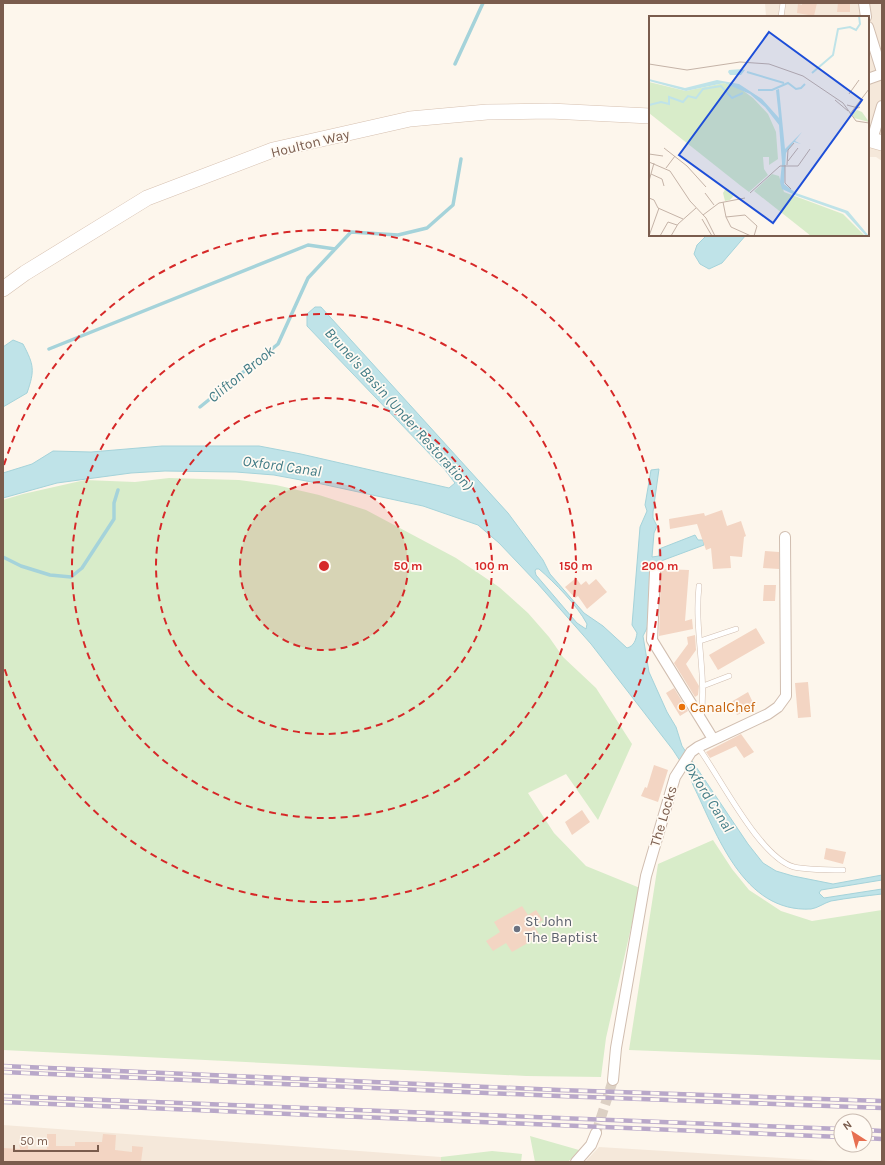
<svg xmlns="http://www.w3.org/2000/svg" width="885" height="1165" viewBox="0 0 885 1165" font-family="Karla,sans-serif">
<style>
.residential{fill:#f5e8da}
.green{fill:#d8ecc9}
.water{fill:#bfe3e8;stroke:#a5d3da;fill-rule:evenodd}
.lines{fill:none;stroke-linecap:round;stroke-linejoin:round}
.stream{stroke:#a5d3da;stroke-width:3.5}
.building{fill:#f3d5c3}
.street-tunnel{stroke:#dcd0c4;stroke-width:10;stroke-dasharray:10 5;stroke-linecap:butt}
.lane-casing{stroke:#d1beb0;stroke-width:6}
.street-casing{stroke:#d1beb0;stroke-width:12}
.secondary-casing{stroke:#d6c0b0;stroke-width:16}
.lane{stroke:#fff;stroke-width:5}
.street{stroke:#fff;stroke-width:10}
.secondary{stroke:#fff;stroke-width:15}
.rail-casing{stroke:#b9a8c9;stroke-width:4.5}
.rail{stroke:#fffaf3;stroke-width:3;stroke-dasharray:9;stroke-linecap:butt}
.ring{fill:none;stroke:#d62828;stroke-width:2;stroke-dasharray:7 5}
.food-dot{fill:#e8710a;stroke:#fffaf3;stroke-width:1.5}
.worship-dot{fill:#6b7280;stroke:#fffaf3;stroke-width:1.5}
.labels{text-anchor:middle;stroke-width:3.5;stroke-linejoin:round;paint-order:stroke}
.street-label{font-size:14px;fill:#7a5c4d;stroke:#fffaf3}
.food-label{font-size:14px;fill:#c56008;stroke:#fffaf3;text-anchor:start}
.worship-label{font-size:14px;fill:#5b616d;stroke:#fffaf3;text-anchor:start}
.water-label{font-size:15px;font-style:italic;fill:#437c86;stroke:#fffaf3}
.inset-river{fill:none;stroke:#bfe3e8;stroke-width:2}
.inset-road{fill:none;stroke:#c5b3a7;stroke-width:1}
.view{fill:#1d4ed8;fill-opacity:0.15;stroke:#1d4ed8;stroke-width:2}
.inset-edge{fill:none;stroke:#7a5c4d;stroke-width:2}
.centre{fill:#d62828;stroke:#fffaf3;stroke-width:2}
.ring-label{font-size:12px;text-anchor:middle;font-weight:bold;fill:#d62828;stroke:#fffaf3;stroke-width:3.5;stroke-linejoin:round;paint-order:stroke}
</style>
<rect width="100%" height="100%" fill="#fdf6ec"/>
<path class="residential" d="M765 3H882V161L876 157H868V17H766Z
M3 1125 441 1157V1162H3Z
M599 1147 847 1162H585Z"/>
<path class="green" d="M169 478 239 480 276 485 319 495 366 510 456 558 499 587 528 613 549 637 563 657 596 688 632 744 598 820 566 774 528 793 554 833 586 866 640 888 606 1038 601 1077 526 1076 3 1050V500L23 494 85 480 135 482Z
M713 840 732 869 749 890 781 911 812 921 882 910V1060L629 1050 658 864Z
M530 1136 579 1150 568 1162H535Z
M492 1151 522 1154 521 1162H441V1157Z"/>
<path class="water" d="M707 235H746L722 263 709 269 700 264 694 254 697 245Z
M315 307H321L508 513 543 560 550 574 584 613 603 626 627 648C634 646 636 640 637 633L632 625 640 527 647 511 645 505 651 470 659 469 653 512V518L657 526 654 533 652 557 659 556V549L695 535 698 540H703L704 545 661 561 655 569 648 626 643 636 649 672 667 712 676 727 682 746 748 844 763 863 776 871 793 876 833 884 882 875V880L821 890 819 893 824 898 882 889V894C865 896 848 898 831 901 824 903 818 908 811 909 743 913 717 834 693 785L690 776 673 750 591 644 538 584 499 543 478 525 423 506 317 483 274 475 236 472 165 471 131 473 57 483 3 498V473L32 464 53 451 91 452 162 446H259L301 454 449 488 455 483 445 470 307 326V314ZM536 569H539C555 583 577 605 587 624L586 629 577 623 536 575 535 571Z
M13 340 23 344C34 365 35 370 27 393L3 407V347Z"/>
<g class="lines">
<path class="stream" d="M455 64 483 3
M49 349 308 245 335 249
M200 407 278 344 308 278 351 232 398 235 427 228 453 205 461 159
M3 557 21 566 50 575 71 577 82 568 114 519V503L118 490"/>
</g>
<path class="building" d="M802 3H817L814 16 797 13 798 4 802 5Z
M838 3H850V12H837Z
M722 510 727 526 741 521 746 536 744 537 742 557 730 556 731 568 713 569 711 548 706 550 697 524 670 529 669 519 704 513 705 516Z
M765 551 779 552V569L763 568Z
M661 569 689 570 685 621 692 619 693 629 659 636Z
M576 578 581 585 586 581 589 585 596 579 607 592 587 609 578 596 575 598 565 587Z
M764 585H776L775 601H763Z
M756 628 765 643 718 670 709 655Z
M695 635 696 650 686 664 699 686 698 695 695 697 674 663 688 644 687 637Z
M808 682 811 717 798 718 795 683Z
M674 688 688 711 680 716 666 693Z
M748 692 755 707 737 715 731 702Z
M741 734 754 752 744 758 736 746 710 758 706 752Z
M654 765 668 770 658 802 641 796 645 787 647 788Z
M582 810 590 822 572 835 565 822Z
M826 848 846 852 843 864 824 859Z
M522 906 528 915 536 910 543 920 534 926 540 936 512 952 506 943 493 951 486 941 500 932 494 922Z
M47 1134H56V1146H75V1142H102L103 1134 116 1135 115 1150 132 1152V1146L143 1147 141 1162H3V1148L20 1149 19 1142 28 1141V1149H47Z"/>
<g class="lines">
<path class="street-tunnel" d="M596 1133 613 1080"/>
<defs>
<path id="lane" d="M781 17 783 3
M699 586C694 631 707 673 701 718
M700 641 736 629
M703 686 729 676
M698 747C720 777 760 858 794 867 808 870 829 870 843 870"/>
<path id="street" d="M864 3 866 17
M868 27 882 72
M868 79 882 74
M872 140 882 106
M655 572 652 640 713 739
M613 1080 616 1048 646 876 675 777 691 752 698 747 768 714 778 707 786 696 785 537
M576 1162 591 1145 596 1133"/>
<path id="secondary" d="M868 139 882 143
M3 289 25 273 147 198 273 150 410 119 487 112 550 111 650 116"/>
</defs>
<use href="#lane" class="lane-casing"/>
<use href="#street" class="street-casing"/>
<use href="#secondary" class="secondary-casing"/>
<use href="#lane" class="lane"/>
<use href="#street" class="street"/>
<use href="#secondary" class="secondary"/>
<defs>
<path id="rail" d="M3 1066 559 1090 882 1101
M3 1072 559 1096 882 1108
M3 1096 841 1129
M3 1102 841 1137
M865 1130 882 1131
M865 1138 882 1139"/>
</defs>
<use href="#rail" class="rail-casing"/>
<use href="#rail" class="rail"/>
</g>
<circle cx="324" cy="566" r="84" fill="#d62828" fill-opacity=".12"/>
<g class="ring">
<circle cx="324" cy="566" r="84"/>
<circle cx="324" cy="566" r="168"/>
<circle cx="324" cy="566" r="252"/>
<path d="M4 465A336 336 0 1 1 4 667"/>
</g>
<circle class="food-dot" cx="682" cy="707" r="4"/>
<circle class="worship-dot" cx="517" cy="929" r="4"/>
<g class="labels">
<g class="street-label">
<text transform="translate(310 143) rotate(-14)" y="5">Houlton Way</text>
<text transform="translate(663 816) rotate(-73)" y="5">The Locks</text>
</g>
<g class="food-label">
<text x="690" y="712">CanalChef</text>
</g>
<g class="worship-label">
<text x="525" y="926">St John<tspan x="525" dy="16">The Baptist</tspan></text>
</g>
<g class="water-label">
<text transform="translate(241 374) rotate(-39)" y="5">Clifton Brook</text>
<text transform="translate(399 409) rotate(48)" y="5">Brunel's Basin (Under Restoration)</text>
<text transform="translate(282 466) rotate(8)" y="5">Oxford Canal</text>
<text transform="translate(709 797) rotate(58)" y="5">Oxford Canal</text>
</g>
</g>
<g transform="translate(649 16)">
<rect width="220" height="220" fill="#fdf6ec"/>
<path d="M0 66 37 75 75 67 92 73 104 82 119 98 127 116 129 143 120 149V141H114L115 153 119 159 100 176 92 170 0 97ZM208 94 213 96 220 106 205 102 203 98ZM123 158 130 160 135 176 194 198 216 220H162L105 175ZM77 172 86 178 81 184 76 185 74 177Z" fill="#d8ecc9"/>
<path d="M93 53 96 54 92 59H81L79 56 80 54ZM0 63 36 72 68 64 90 68 113 83 130 102 127 74 130 73 136 133 153 116 146 125 152 128 145 126 137 137 135 168 147 177 199 195 220 220H217L196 197 148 180 133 173 131 166 133 147 130 109 116 91 101 78 75 67 37 75 0 65Z" fill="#bfe3e8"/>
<path class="inset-river" d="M98 56 135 67M163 57 184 39 189 13 201 11 207 14 211 8 210 0M109 74H123L139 67 147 73 152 72 156 68M0 89 12 86 20 88V81L34 86 39 80 47 82 54 73 72 70 83 82 94 77"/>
<path class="inset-road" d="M0 48 38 54 91 46 120 48 154 60 194 87 207 105 220 107M200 78 210 64M186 84 199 95M198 89 209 92 211 91M201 98 220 73M15 132 38 150 57 171M0 138 14 140M139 145 149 132M0 146 21 155 41 185 57 202 66 220M136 149V167L142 173M138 149 139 134 145 127M17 152 26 140M2 158 13 163 15 170M0 165 5 147M56 177 65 189M101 177 131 150H149L161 133M0 182 5 184 9 192 34 203M74 186 77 201 82 211 102 220M54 199 70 187 96 182M77 201 96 199 108 210 105 220M53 203 63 220M0 220 10 192M11 220 19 206 28 209M22 220 29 208 47 192"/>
<path class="view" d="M120 16 213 84 124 207 30 139Z"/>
<rect width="220" height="220" class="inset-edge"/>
</g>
<circle cx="324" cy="566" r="6" class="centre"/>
<g class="ring-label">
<text x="408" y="570">50 m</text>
<text x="492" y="570">100 m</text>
<text x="576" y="570">150 m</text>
<text x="660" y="570">200 m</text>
</g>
<rect width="885" height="1165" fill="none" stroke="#7a5c4d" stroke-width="8"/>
<g transform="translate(853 1133) rotate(324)"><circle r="19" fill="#fffaf3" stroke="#cabbb1"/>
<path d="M0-3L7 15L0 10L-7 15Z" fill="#e76f51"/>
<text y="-6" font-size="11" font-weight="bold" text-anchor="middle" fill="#7a5c4d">N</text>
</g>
<path d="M14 1145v6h84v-6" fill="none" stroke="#7a5c4d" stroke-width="2"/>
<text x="20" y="1145" font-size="12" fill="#7a5c4d" stroke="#fffaf3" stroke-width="3" paint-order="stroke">50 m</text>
</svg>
